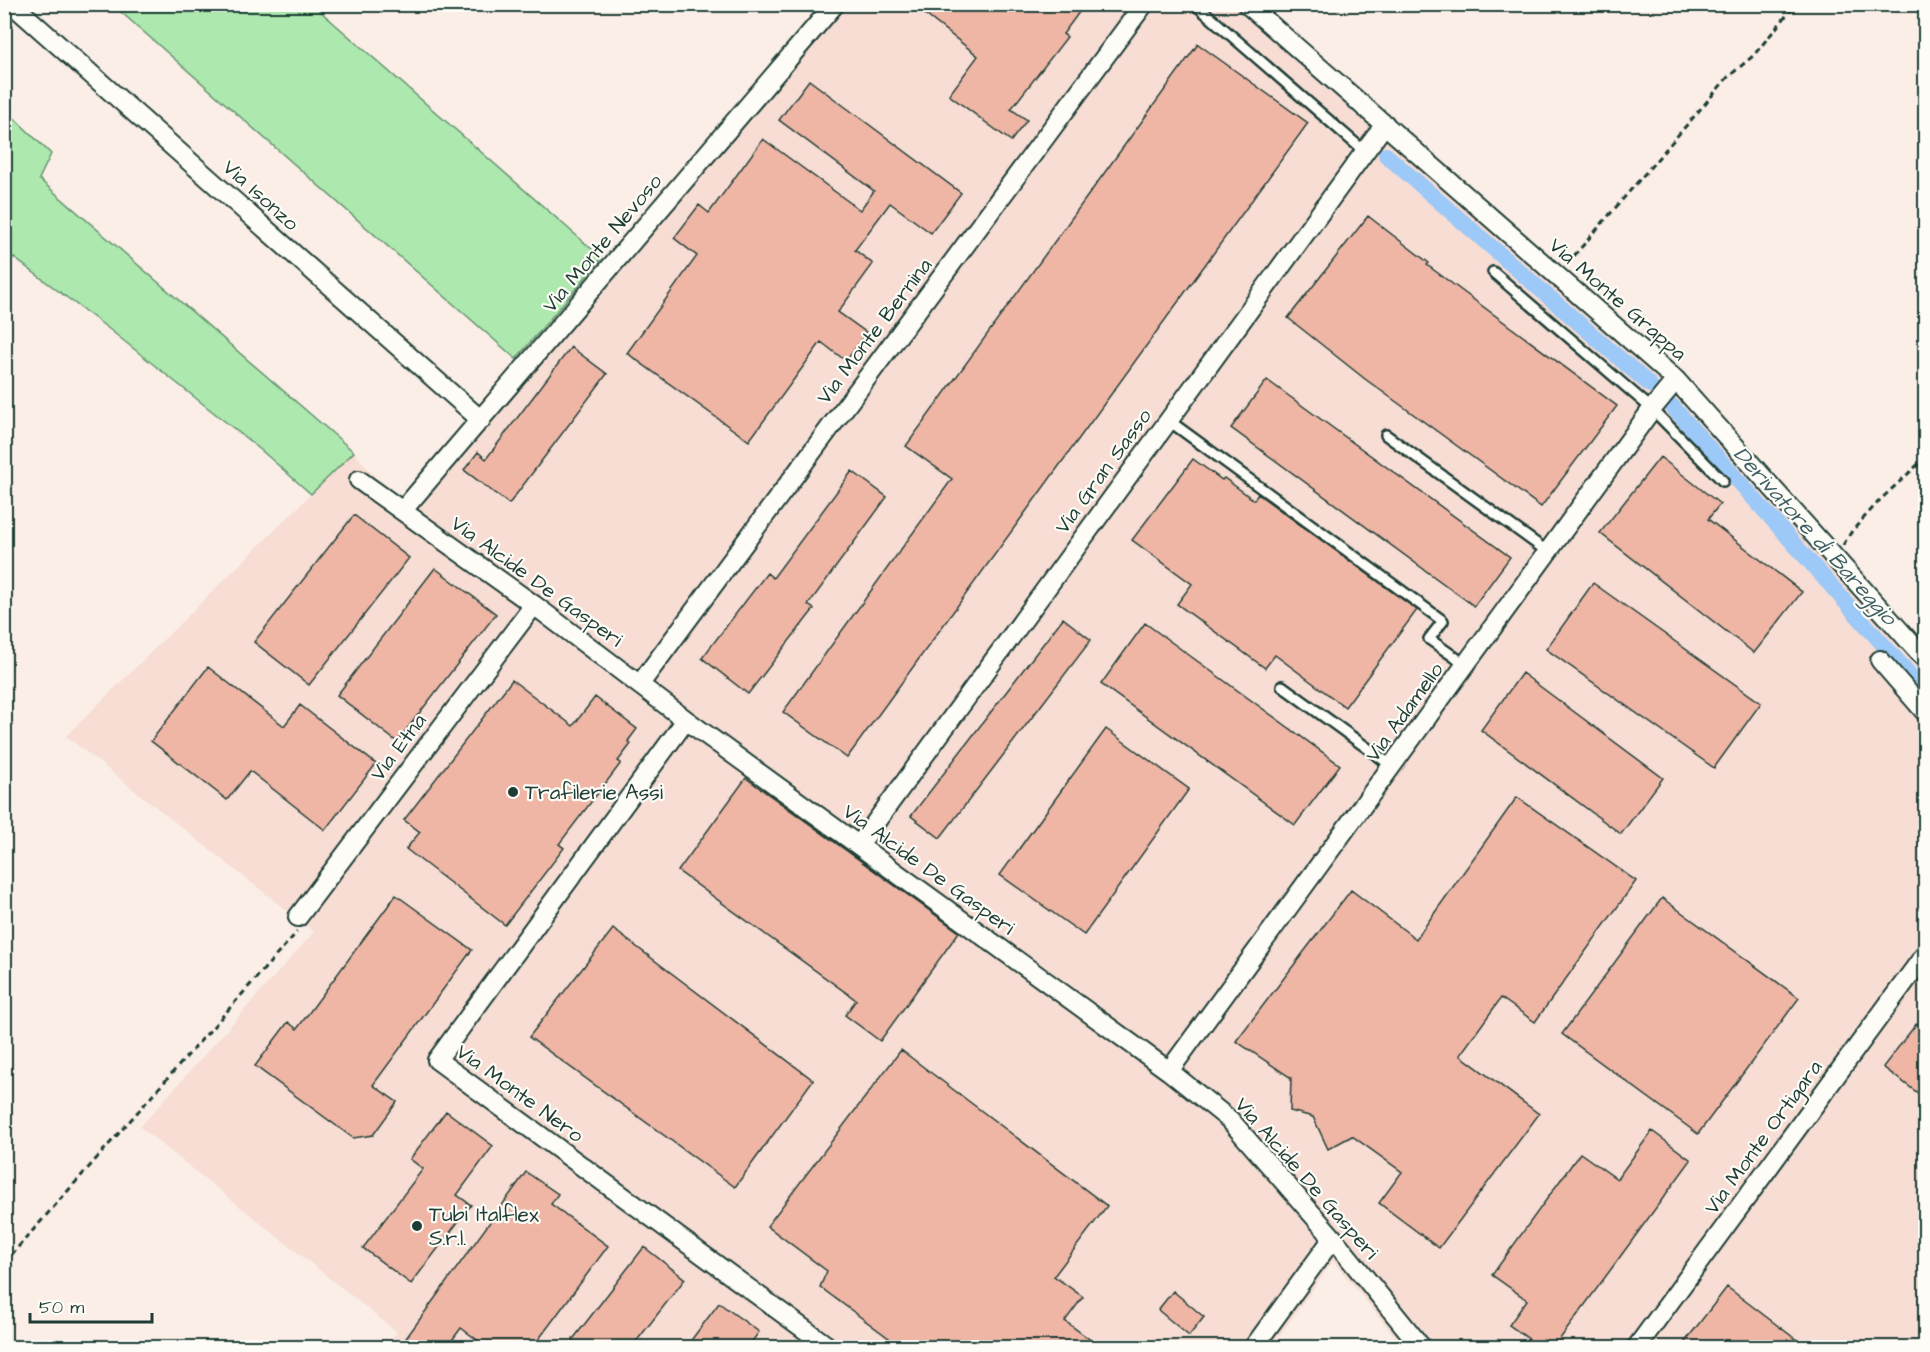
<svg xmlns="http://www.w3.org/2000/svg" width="1930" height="1352" font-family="'Architects Daughter',sans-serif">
	<rect width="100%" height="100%" fill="#faeee7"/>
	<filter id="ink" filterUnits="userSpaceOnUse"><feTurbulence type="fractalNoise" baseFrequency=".0167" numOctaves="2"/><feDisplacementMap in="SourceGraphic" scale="12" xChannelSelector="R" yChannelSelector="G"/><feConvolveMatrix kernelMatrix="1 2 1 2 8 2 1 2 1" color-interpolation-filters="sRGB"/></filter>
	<g filter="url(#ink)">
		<path fill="#f7ddd4" d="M835 5H1242L1688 400 1925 666V1347H1404L1333 1261 1271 1347H385L397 1332 140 1127 314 932 66 736 354 452 402 510Z"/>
		<path fill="#ade9ae" stroke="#669371" stroke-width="1.5" d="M113 5H313L602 258 516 359Z
			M4 108 51 154 39 179 354 452 311 494 262 451 109 329 5 251Z"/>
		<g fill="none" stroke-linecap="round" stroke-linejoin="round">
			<path stroke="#9cc9f7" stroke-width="16" d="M1386 155 1650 385
				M1672 406 1926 693"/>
		</g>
		<path fill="#efb6a6" stroke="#1f3d34" stroke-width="1.5" d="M912 4H1085L1063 34 1067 37 1011 109 1027 120 1011 141 949 95 978 56Z
			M1198 44 1308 123 847 758 783 712 952 479 906 446Z
			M809 80 961 193 931 233 890 203 855 250 873 264 838 312 867 333 846 361 821 342 749 441 627 353 697 256 674 238 699 205 709 213 763 139 860 210 874 191 779 120Z
			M1368 216 1429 263 1427 265 1617 406 1541 507 1365 379 1288 318Z
			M571 347 607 374 509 504 464 470 478 452 486 459Z
			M1267 380 1510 557 1474 606 1231 428Z
			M1660 457 1720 504 1708 519 1802 592 1754 653 1600 533Z
			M1193 459 1222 480 1224 478 1254 500 1258 494 1417 610 1345 707 1275 655 1265 668 1177 604 1192 584 1132 540Z
			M852 471 887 497 808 605 814 609 748 694 702 658 767 573 773 578Z
			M354 515 409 558 309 685 254 642Z
			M435 568 496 614 397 742 337 695Z
			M1593 583 1761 703 1714 768 1546 649Z
			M1063 618 1091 640 940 838 911 816Z
			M1145 623 1340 765 1295 825 1101 684Z
			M208 667 284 726 300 705 376 764 325 830 250 771 227 800 151 741Z
			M1522 673 1663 778 1621 834 1481 730Z
			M512 680 573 726 595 697 637 729 628 741 631 744 618 761 621 763 559 844 564 848 505 925 406 849 420 832 404 820Z
			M1106 729 1189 789 1084 935 1000 875Z
			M746 778 959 932 880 1041 845 1015 856 1000 678 871Z
			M1517 797 1636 881 1535 1022 1501 998 1460 1055 1539 1114 1439 1248 1379 1203 1402 1172 1352 1136 1328 1149 1313 1117 1290 1111 1291 1078 1236 1041 1351 890 1416 939Z
			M396 895 472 950 373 1085 397 1102 373 1135 353 1138 255 1066 288 1022 297 1029Z
			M1662 898 1799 998 1698 1134 1562 1034Z
			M613 929 813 1080 735 1187 529 1037Z
			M1917 1023 1926 1030V1099L1883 1067Z
			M901 1050 1107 1206 1054 1276 1083 1297 1065 1321 1100 1347H901L820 1287 827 1271 767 1226Z
			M446 1111 493 1146 457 1195 471 1205 411 1284 363 1248 423 1169 410 1159Z
			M1652 1131 1691 1160 1554 1347H1540L1509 1325 1527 1300 1492 1275 1580 1153 1617 1179Z
			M526 1172 558 1194 551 1204 608 1246 533 1347H487L461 1328 447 1347H413L404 1341Z
			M644 1247 685 1279 632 1347H567Z
			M1727 1287 1806 1347H1681Z
			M1173 1291 1204 1317 1189 1336 1158 1310Z
			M719 1303 759 1332 748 1347H686Z"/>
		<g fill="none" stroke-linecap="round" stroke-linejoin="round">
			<g stroke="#1f3d34" stroke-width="14">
				<path id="lane" d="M1195 4 1364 151
					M1493 272 1652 409 1723 481
					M1168 420 1443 621 1429 639 1466 665
					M1386 435 1548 552
					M1282 686 1392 766"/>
			</g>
			<g stroke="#1f3d34" stroke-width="22">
				<path id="street" d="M12 4 481 420
					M1247 4 1676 380 1926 660
					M359 480 534 605 686 720 1169 1071 1230 1120 1333 1238 1422 1348
					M403 510 835 4
					M1880 660 1926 713
					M640 684 1144 4
					M686 720 437 1060 830 1348
					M859 845 1385 124
					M298 917 534 605
					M1169 1071 1652 409 1676 380
					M1253 1348 1333 1238
					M1636 1348 1926 953"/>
			</g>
			<path stroke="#1f3d34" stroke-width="3" stroke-dasharray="6 4.5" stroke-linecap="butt" d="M1567 264 1728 77 1753 56 1796 4
				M1843 545 1852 531 1880 500 1926 457
				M4 1263 297 932"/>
			<use href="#lane" stroke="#fdfcf7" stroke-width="9"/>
			<use href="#street" stroke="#fdfcf7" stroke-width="18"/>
		</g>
	</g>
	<g fill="#1f3d34" stroke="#fdfcf7" stroke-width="2">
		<circle cx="513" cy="792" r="6"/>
		<circle cx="417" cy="1226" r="6"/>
	</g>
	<g text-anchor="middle" stroke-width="4.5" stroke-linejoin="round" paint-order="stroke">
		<g font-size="21" fill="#1f3d34" stroke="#fdfcf7">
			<text transform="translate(261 195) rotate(42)" y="7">Via Isonzo</text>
			<text transform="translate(602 243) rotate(-50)" y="7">Via Monte Nevoso</text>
			<text transform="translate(1618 299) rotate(41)" y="7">Via Monte Grappa</text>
			<text transform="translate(874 331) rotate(-53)" y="7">Via Monte Bernina</text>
			<text transform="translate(1103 471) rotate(-54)" y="7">Via Gran Sasso</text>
			<text transform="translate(537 581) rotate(36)" y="7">Via Alcide De Gasperi</text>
			<text transform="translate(1404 712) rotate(-54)" y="7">Via Adamello</text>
			<text transform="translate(398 747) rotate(-53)" y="7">Via Etna</text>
			<text transform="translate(929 869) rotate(36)" y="7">Via Alcide De Gasperi</text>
			<text transform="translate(520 1093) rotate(36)" y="7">Via Monte Nero</text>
			<text transform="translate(1763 1137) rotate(-54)" y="7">Via Monte Ortigara</text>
			<text transform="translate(1307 1178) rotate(49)" y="7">Via Alcide De Gasperi</text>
		</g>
		<g font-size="21" fill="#1f3d34" stroke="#fdfcf7" text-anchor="start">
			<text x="525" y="799">Trafilerie Assi</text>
			<text x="429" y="1221">Tubi Italflex<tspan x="429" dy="24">S.r.l.</tspan></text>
		</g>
		<g font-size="22" font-style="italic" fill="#3e6065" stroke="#fdfcf7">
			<text transform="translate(1816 535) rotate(48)" y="8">Derivatore di Bareggio</text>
		</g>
	</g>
	<rect width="1930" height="1352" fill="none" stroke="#fdfcf7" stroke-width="24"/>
	<rect x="12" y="12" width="1906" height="1328" fill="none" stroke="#1f3d34" stroke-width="2" filter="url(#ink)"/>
	<path d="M30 1313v9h122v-9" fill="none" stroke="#1f3d34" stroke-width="3"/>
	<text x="39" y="1313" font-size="18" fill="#1f3d34" stroke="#fdfcf7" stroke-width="4.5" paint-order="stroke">50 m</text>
</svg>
